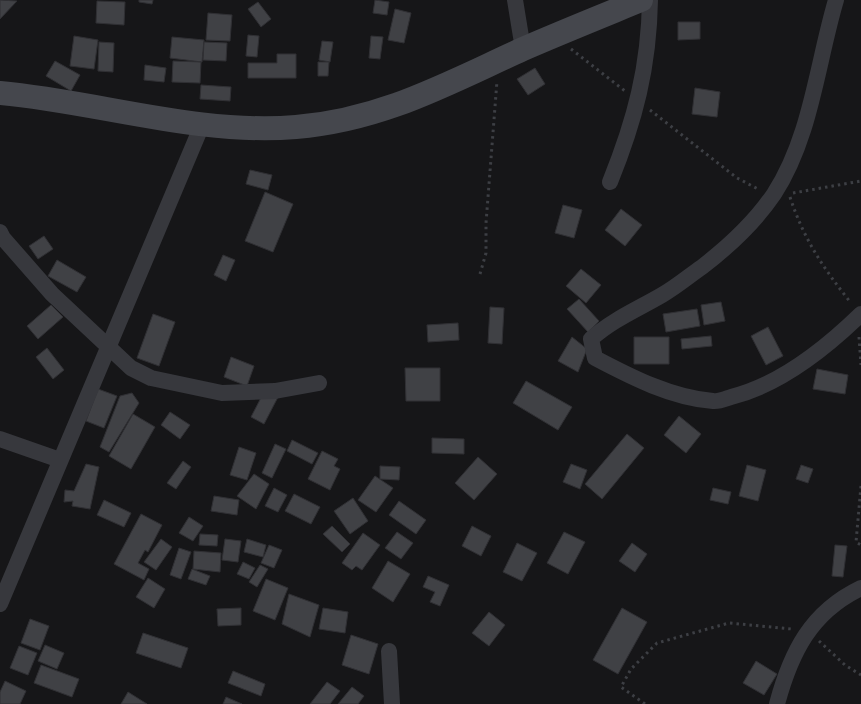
<svg xmlns="http://www.w3.org/2000/svg" width="861" height="704" font-family="'Archivo Narrow',sans-serif">
	<rect width="100%" height="100%" fill="#161618"/>
	<path fill="#404145" stroke="#303034" d="M0 0 17 1 0 19Z
		M139 0H153L152 4 139 2Z
		M375 0 389 2 387 15 373 13Z
		M97 1 125 2 124 25 96 23Z
		M258 2 271 19 261 27 248 9Z
		M395 9 411 13 404 43 388 40Z
		M208 13 232 15 230 41 206 40Z
		M678 22H700V39L678 40Z
		M248 35 259 36 257 57 246 56Z
		M74 36 98 40 94 69 70 66Z
		M371 36 383 37 380 59 369 58Z
		M172 37 204 40 202 62 170 58Z
		M322 41 333 42 330 62 319 60Z
		M99 42 114 43 113 72 98 71Z
		M204 42 227 43 226 61 203 60Z
		M277 54H296V78H248V63H277Z
		M55 61 80 75 71 91 46 76Z
		M173 61 201 62 200 83 172 82Z
		M318 62H329L328 76H318Z
		M145 65 166 68 164 82 144 80Z
		M535 68 545 84 528 95 517 79Z
		M201 85 231 87 230 101 200 99Z
		M695 88 720 92 717 117 692 114Z
		M250 170 272 175 268 190 246 184Z
		M265 192 293 204 273 252 245 241Z
		M563 205 582 210 574 238 555 233Z
		M621 209 642 225 625 246 605 230Z
		M44 236 53 249 38 259 29 246Z
		M223 255 235 260 226 281 214 275Z
		M57 260 86 277 77 292 48 276Z
		M581 269 601 285 586 303 566 286Z
		M579 299 599 321 588 332 567 309Z
		M721 302 725 321 704 325 701 305Z
		M51 305 63 317 38 339 27 326Z
		M490 307 504 308 502 344 488 343Z
		M697 309 700 326 666 332 663 314Z
		M153 314 175 322 159 366 137 358Z
		M458 323 459 340 428 342 427 325Z
		M768 327 783 356 766 365 751 336Z
		M711 336 712 346 682 349 681 339Z
		M572 337 587 349 578 372 558 361Z
		M634 337H669V364H634Z
		M47 348 64 370 53 379 36 357Z
		M231 357 254 366 247 386 224 377Z
		M405 368H440V401H406Z
		M817 369 848 375 845 394 813 389Z
		M526 381 572 407 558 430 513 403Z
		M98 389 117 396 104 428 86 421Z
		M265 390 278 397 264 424 251 417Z
		M132 393 139 403 109 452 100 447 120 396Z
		M170 412 190 425 180 439 161 425Z
		M133 414 155 427 131 469 109 456Z
		M679 416 701 434 686 453 664 435Z
		M627 434 644 448 602 499 585 484Z
		M432 438 464 439V454L432 453Z
		M292 440 318 453 312 464 287 451Z
		M275 444 286 449 272 478 262 473Z
		M239 447 256 453 247 480 230 475Z
		M322 451 338 459 334 466 340 469 330 490 308 479Z
		M478 457 497 474 474 500 455 483Z
		M183 461 191 467 176 489 167 483Z
		M86 464 99 467 90 509 72 506 73 501 64 502 65 490 74 491Z
		M571 464 587 470 580 489 563 482Z
		M747 465 766 470 758 501 739 496Z
		M801 465 813 469 808 483 796 479Z
		M380 466 400 467 399 480 380 479Z
		M254 474 269 484 256 509 237 496Z
		M375 476 393 488 376 512 358 500Z
		M274 488 287 495 278 512 265 506Z
		M713 488 731 492 728 504 710 500Z
		M294 494 320 507 311 524 285 511Z
		M214 496 239 500 237 515 211 511Z
		M353 498 368 521 350 534 334 511Z
		M104 500 131 513 124 527 97 515Z
		M399 501 426 520 416 534 389 515Z
		M141 514 162 525 148 552 145 550 138 563 149 569 144 580 114 564Z
		M189 517 203 526 193 541 179 533Z
		M332 526 350 544 342 552 323 534Z
		M472 526 491 536 481 556 462 546Z
		M397 532 413 543 401 559 385 548Z
		M564 532 585 542 568 574 547 563Z
		M363 533 380 545 362 570 356 566 352 570 342 563Z
		M200 534 218 535 217 546 199 545Z
		M161 539 172 547 156 570 144 562Z
		M225 539 241 541 238 562 222 560Z
		M247 539 266 545 263 557 244 552Z
		M517 543 537 553 522 581 503 572Z
		M632 543 647 554 635 572 619 561Z
		M269 545 282 550 274 568 261 563Z
		M835 545 847 546 843 577 832 576Z
		M179 548 191 552 181 579 170 575Z
		M194 551 221 553 220 572 193 569Z
		M388 561 410 574 393 602 372 588Z
		M243 562 255 568 249 579 237 574Z
		M260 565 268 569 257 587 249 582Z
		M192 569 210 576 206 585 188 579Z
		M428 576 449 585 440 606 430 602 435 592 423 587Z
		M148 578 165 589 154 608 136 597Z
		M266 579 288 588 275 620 253 611Z
		M289 594 319 605 310 637 282 624Z
		M241 608V625L218 626 217 609Z
		M323 608 348 612 345 633 319 629Z
		M622 608 647 622 618 674 593 660Z
		M489 612 505 625 489 646 472 633Z
		M30 619 49 626 40 650 21 643Z
		M143 633 188 648 181 668 136 653Z
		M351 635 378 644 369 674 342 665Z
		M45 645 64 653 57 669 38 661Z
		M19 646 37 653 28 675 10 668Z
		M756 661 777 674 764 695 743 683Z
		M41 665 79 679 72 697 34 683Z
		M233 671 265 684 261 696 228 683Z
		M5 681 26 691 20 704H0V692Z
		M327 682 340 691 330 704H310Z
		M352 687 364 696 358 704H338Z
		M128 692 147 704H121Z
		M226 697 242 704H223Z"/>
	<g fill="none" stroke-linecap="round" stroke-linejoin="round">
		<path stroke="#3d3f44" stroke-width="3" stroke-dasharray="2.5 4" stroke-linecap="butt" d="M571 49 625 91
			M650 110 737 178 760 190
			M793 193 861 181
			M790 197C804 240 824 269 851 303
			M480 274 486 253V223L497 81
			M859 337 861 365
			M861 486 856 542 861 545
			M819 641 845 665 861 675
			M645 704 621 687 631 669 657 643 729 623 792 629"/>
		<path stroke="#37383d" stroke-width="16" d="M515 0 523 49
			M836 0C817 64 811 137 774 194 755 222 728 247 702 267 689 276 676 287 662 295 638 309 612 320 591 339L595 358C631 377 672 398 713 401 718 402 725 399 731 397 780 385 825 349 861 314
			M610 182C635 120 649 67 650 0
			M0 232 3 238 52 294 131 368 151 378 222 393 275 391 319 383
			M0 439 60 460
			M0 604 202 125
			M389 651 392 704
			M777 704C791 652 811 612 861 588"/>
		<path stroke="#45474d" stroke-width="24" d="M0 93C99 102 196 135 296 127 382 120 446 84 523 49 562 32 602 16 641 0"/>
	</g>
</svg>
